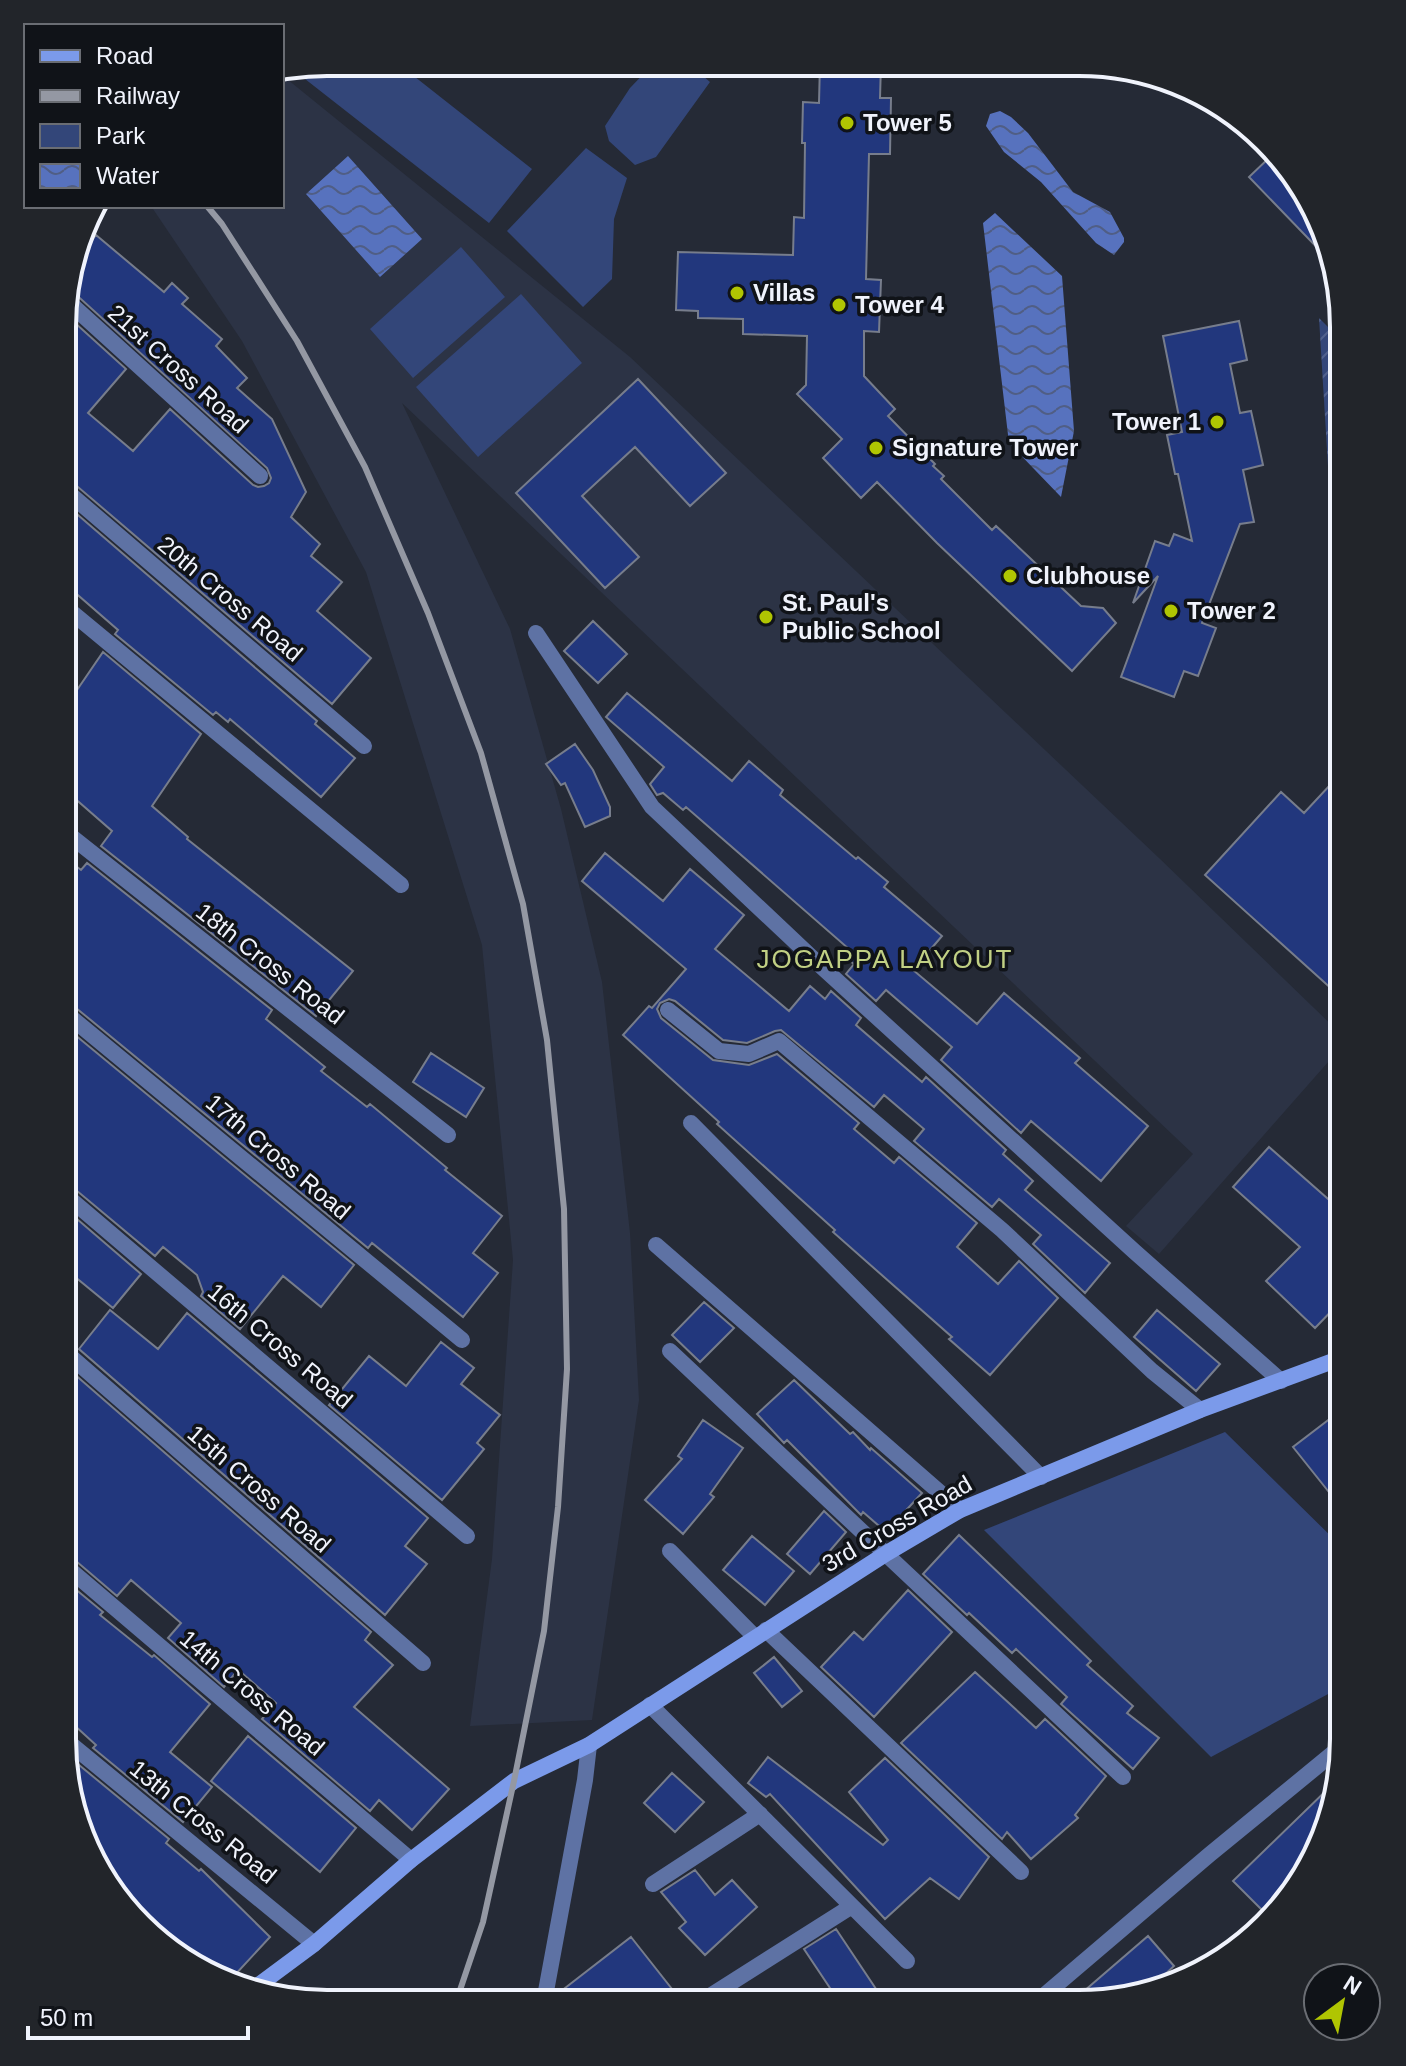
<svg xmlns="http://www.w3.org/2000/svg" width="1406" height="2066" font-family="Helvetica,sans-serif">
	<defs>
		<pattern id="garden-furrows" width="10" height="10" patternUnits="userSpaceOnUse" patternTransform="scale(2)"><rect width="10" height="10" fill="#334679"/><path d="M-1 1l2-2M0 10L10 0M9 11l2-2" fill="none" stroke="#51618d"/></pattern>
		<pattern id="water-waves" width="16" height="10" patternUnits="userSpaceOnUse" patternTransform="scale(2)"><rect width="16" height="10" fill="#5772be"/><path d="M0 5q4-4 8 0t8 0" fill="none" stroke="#505e85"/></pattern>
	</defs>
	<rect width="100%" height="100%" fill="#252a36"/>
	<path fill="#2c3345" d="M282 75 630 357 1159 858 1344 1037V1044L1159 1254 1126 1226 1193 1154 402 403 510 629 561 809 602 982 630 1233 639 1400 592 1720 470 1726 492 1559 513 1260 482 945 366 572 242 341 151 206H282Z"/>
	<path fill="#334679" d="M327 62H396L532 169 489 223 291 68Z
		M654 63H688L710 82 656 157 635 165 609 141 605 126 630 88Z
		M586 148 627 178 614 219 612 279 583 307 507 231Z
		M461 247 505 297 413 378 370 329Z
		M521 294 582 363 478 457 416 387Z
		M1225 1432 1343 1548V1686L1211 1757 984 1530Z"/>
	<path fill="url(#garden-furrows)" d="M1319 318 1344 343V520L1332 532Z"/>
	<path fill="url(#water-waves)" d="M1000 111 1011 117 1028 133 1073 192 1110 212 1124 238V242L1114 255 1096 243 1041 182 1004 152 986 126 990 114Z
		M348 156 422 239 380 277 306 194Z
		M995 213 1062 276 1074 431 1061 497 1009 443 983 223Z"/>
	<path fill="#22377d" stroke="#777d8c" stroke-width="2" d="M820 63 881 64 880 98H891L890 154H869L866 279 881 280 879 332 864 331V376L895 409 888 416 935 464 933 466 944 476 941 479 992 530 996 526 1081 606 1103 608 1116 623 1072 671 937 543 877 482 861 498 823 458 842 439 797 394 806 385 807 336 743 334V319L698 318V311L676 310 678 252 793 255 794 217 804 218 805 143H802L803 102 819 103Z
		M1271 156 1324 225 1331 262 1249 177Z
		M96 235 164 292 172 283 188 298 182 304 222 339 216 346 247 378 237 388 272 419 306 492 291 517 320 544 311 556 342 582 317 611 371 658 332 704 71 481 64 478V313L126 369 88 413 133 451 170 409 253 485 258 487 264 486 269 483 271 478 267 468 71 290 66 287 75 259Z
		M1239 321 1247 360 1230 364 1240 413 1251 411 1263 465 1243 470 1254 522 1240 524 1202 623 1216 628 1198 676 1184 671 1174 697 1121 677 1158 576 1133 603 1155 541 1169 546 1174 534 1192 541 1178 474H1175L1167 435 1182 432 1163 336Z
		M638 379 726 473 690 506 635 447 582 496 639 557 605 588 516 493Z
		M64 503 317 721 315 724 355 758 321 797 230 719 228 722 216 712 213 715 115 634 118 630 64 583Z
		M593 621 627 654 598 683 564 651Z
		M103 652 201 734 152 806 188 837 187 839 353 971 316 1016 101 846 112 831 64 789V709Z
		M627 693 732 781 749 761 783 790 780 795 856 859 858 857 888 882 884 887 942 936 913 970 977 1024 1004 993 1080 1058 1075 1063 1148 1126 1101 1181 1031 1121 1021 1133 941 1060 952 1047 886 990 876 1001 846 974 854 964 843 956 849 949 686 807 683 810 663 793 657 795 650 784 664 767 606 717Z
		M575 744 593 770 610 807V816L585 827 565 783 561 785 546 764Z
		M1344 770V1000L1205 875 1281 792 1304 813Z
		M605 853 663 901 690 869 744 915 715 949 789 1011 810 986 825 999 831 991 861 1018 856 1025 922 1082 926 1077 1006 1150 1003 1154 1033 1181 1025 1190 1110 1263 1085 1293 1033 1244 1041 1235 999 1199 992 1207 914 1141 924 1129 884 1095 874 1107 781 1030 775 1031 747 1043 723 1040 675 1001 669 999 660 1003 657 1009 661 1018 713 1060 749 1065 777 1054 859 1123 854 1129 894 1163 899 1157 977 1223 957 1247 998 1284 1019 1261 1058 1298 990 1375 949 1339 952 1337 833 1232 835 1230 717 1124 719 1122 623 1035 649 1006 652 1008 686 969 582 881Z
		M63 856 81 870 87 863 272 1010 266 1019 325 1067 321 1071 367 1107 370 1104 447 1168 445 1170 502 1216 473 1253 498 1273 463 1317 372 1243 368 1248 70 1003 63 1000Z
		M63 1025 354 1265 321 1307 283 1276 240 1329 201 1296 203 1292 197 1275 163 1247 155 1256 70 1185 63 1182Z
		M431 1053 484 1088 466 1117 413 1082Z
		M1269 1147 1344 1213V1298L1315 1328 1266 1281 1300 1247 1233 1187Z
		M63 1207 141 1274 113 1308 63 1267Z
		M704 1302 734 1328 700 1362 672 1335Z
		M110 1310 158 1349 187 1313 428 1518 405 1546 427 1564 385 1615 79 1349Z
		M1157 1310 1220 1364 1196 1391 1134 1337Z
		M441 1342 474 1368 461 1384 500 1415 477 1443 484 1449 442 1500 329 1405 369 1356 406 1386Z
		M65 1366 371 1632 365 1640 393 1665 354 1707 449 1789 412 1830 379 1800 370 1811 262 1719 276 1703 242 1673 241 1675 237 1671 224 1687 168 1638 181 1623 131 1580 117 1596 69 1555 62 1552 63 1369Z
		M794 1380 850 1434 853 1432 870 1450 871 1448 922 1493 886 1532 863 1512 861 1515 787 1440 784 1443 757 1414Z
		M1344 1408V1511L1293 1447Z
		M703 1420 743 1448 710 1494 714 1497 683 1534 645 1500 682 1459 678 1456Z
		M824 1511 846 1532 810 1574 787 1554Z
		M959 1535 1091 1661 1087 1665 1133 1706 1127 1713 1159 1738 1133 1769 1061 1704 1067 1697 1016 1649 1012 1653 969 1613 967 1615 923 1574Z
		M752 1536 794 1571 765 1605 723 1570Z
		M62 1578 103 1612 100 1615 152 1657 154 1655 210 1704 170 1752 212 1787 183 1822 93 1748 96 1745 62 1714Z
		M908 1590 952 1632 874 1717 821 1667 854 1632 863 1640Z
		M774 1657 802 1691 782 1707 754 1673Z
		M975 1672 1036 1728 1045 1719 1106 1776 1075 1815 1078 1818 1031 1859 1007 1832 1002 1839 901 1743Z
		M248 1736 356 1828 320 1872 211 1781Z
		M768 1757 883 1845 888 1840 849 1792 885 1758 989 1857 959 1899 930 1878 885 1919 770 1794 766 1797 748 1783Z
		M79 1765 169 1839 166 1843 199 1871 201 1869 270 1937 233 1977 168 1951 82 1841 69 1776Z
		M672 1773 704 1802 675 1832 644 1803Z
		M1335 1782 1299 1887 1271 1919 1233 1881Z
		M695 1870 715 1895 732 1880 757 1907 705 1955 679 1928 686 1922 661 1892Z
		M836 1929 876 1989 853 2003H840L804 1949Z
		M1148 1936 1174 1966 1161 1978 1168 1986 1080 2004H1069Z
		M631 1937 683 2003H555L556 1995Z"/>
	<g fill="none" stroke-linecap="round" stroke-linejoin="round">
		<path stroke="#5e72a4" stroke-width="16" d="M64 298 260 476
			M64 489 364 746
			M64 606 401 885
			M536 633 652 807 823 968 1135 1252 1281 1381
			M63 830 448 1135
			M668 1010 719 1051 749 1054 779 1041 1002 1230 1152 1371 1200 1410
			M63 1011 462 1340
			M691 1123 1041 1477
			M63 1193 467 1536
			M656 1245 960 1510
			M63 1350 423 1663
			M670 1351 1123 1777
			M670 1551 755 1637
			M766 1630 1021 1872
			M650 1705 907 1961
			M62 1737 314 1944
			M653 1884 760 1814
			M544 2002 585 1780 589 1745
			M699 2003 852 1906
			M1034 2004 1209 1855 1343 1745"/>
		<path stroke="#5e72a4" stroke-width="16" d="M62 1563 411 1860"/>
		<path stroke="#7b9aea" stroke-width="16" d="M256 1987 314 1944 411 1860 514 1781 589 1745 887 1553 960 1510 1200 1410 1344 1357"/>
		<path stroke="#9498a3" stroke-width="6" d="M207 206 222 224 297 341 365 467 428 613 481 753 523 904 547 1040 564 1209 567 1369 558 1507 544 1631 514 1781 483 1922 456 2002"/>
	</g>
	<g fill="#b0c502" stroke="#101318" stroke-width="3">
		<circle cx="847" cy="123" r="8"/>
		<circle cx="737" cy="293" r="8"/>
		<circle cx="839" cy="305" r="8"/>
		<circle cx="1217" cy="422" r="8"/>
		<circle cx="876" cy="448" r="8"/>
		<circle cx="1010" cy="576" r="8"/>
		<circle cx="1171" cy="611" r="8"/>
		<circle cx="766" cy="617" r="8"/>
	</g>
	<g text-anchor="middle" stroke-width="7" stroke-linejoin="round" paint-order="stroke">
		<g font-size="24" font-weight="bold" fill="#f0f3fc" stroke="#101318" text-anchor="start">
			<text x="863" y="131">Tower 5</text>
			<text x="753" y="301">Villas</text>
			<text x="855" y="313">Tower 4</text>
			<text x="1201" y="430" text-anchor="end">Tower 1</text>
			<text x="892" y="456">Signature Tower</text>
			<text x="1026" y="584">Clubhouse</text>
			<text x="782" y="611">St. Paul's<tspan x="782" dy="28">Public School</tspan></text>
			<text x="1187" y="619">Tower 2</text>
		</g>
		<g font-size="24" fill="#f0f3fc" stroke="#101318">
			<text transform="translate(178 369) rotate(42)" y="8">21st Cross Road</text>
			<text transform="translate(230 599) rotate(40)" y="8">20th Cross Road</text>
			<text transform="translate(270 964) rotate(38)" y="8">18th Cross Road</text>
			<text transform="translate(278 1157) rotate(40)" y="8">17th Cross Road</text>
			<text transform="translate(280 1346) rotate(40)" y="8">16th Cross Road</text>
			<text transform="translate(259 1489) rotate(41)" y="8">15th Cross Road</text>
			<text transform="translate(897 1524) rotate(-30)" y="8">3rd Cross Road</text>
			<text transform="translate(252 1693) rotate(40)" y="8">14th Cross Road</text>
			<text transform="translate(203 1822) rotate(39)" y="8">13th Cross Road</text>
		</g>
		<g font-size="26" letter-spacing="2" fill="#c1d084" stroke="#101318">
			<text x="885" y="968">JOGAPPA LAYOUT</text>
		</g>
	</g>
	<path d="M0 0H1406V2066H0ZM327 76H1079A251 251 0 0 1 1330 327V1739A251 251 0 0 1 1079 1990H327A251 251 0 0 1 76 1739V327A251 251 0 0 1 327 76Z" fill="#22252a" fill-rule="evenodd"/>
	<path fill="none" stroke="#f0f3fc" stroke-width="4" d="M327 76H1079A251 251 0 0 1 1330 327V1739A251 251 0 0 1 1079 1990H327A251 251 0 0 1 76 1739V327A251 251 0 0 1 327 76Z"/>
	<rect x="24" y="24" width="260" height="184" fill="#101318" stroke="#6a6d73" stroke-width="2"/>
	<rect x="40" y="50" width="40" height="12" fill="#7b9aea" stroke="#6a6d73" stroke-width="2"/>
	<text x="96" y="64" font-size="24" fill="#f0f3fc">Road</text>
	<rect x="40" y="90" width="40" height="12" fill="#9498a3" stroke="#6a6d73" stroke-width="2"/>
	<text x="96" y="104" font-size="24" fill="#f0f3fc">Railway</text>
	<rect x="40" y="124" width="40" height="24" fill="#334679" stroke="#6a6d73" stroke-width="2"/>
	<text x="96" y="144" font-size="24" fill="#f0f3fc">Park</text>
	<rect x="40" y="164" width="40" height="24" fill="url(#water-waves)" stroke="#6a6d73" stroke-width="2"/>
	<text x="96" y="184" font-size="24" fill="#f0f3fc">Water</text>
	<g transform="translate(1342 2002) rotate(32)"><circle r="38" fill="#101318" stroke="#6a6d73" stroke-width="2"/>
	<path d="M0-6L14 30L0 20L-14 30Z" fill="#b0c502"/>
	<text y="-12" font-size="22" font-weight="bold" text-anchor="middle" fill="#f0f3fc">N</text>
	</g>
	<path d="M28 2026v12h220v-12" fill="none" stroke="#f0f3fc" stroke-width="4"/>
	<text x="40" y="2026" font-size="24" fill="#f0f3fc" stroke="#101318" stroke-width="6" paint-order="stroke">50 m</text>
</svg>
